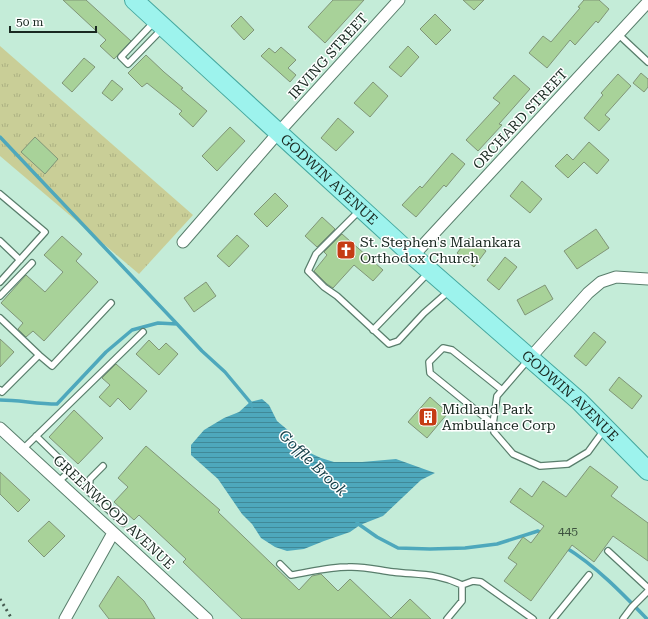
<svg xmlns="http://www.w3.org/2000/svg" width="648" height="619" font-family="'Roboto Serif',serif">
	<defs>
		<pattern id="grass-tufts" width="24" height="20" patternUnits="userSpaceOnUse"><rect width="24" height="20" fill="#c9ce97"/><path d="M3 7l-1-3M5 7V3M7 7l1-3M15 17l-1-3M17 17v-4M19 17l1-3" fill="none" stroke="#acb182"/></pattern>
		<pattern id="water-rules" width="6" height="5" patternUnits="userSpaceOnUse"><rect width="6" height="5" fill="#4ea8bc"/><path d="M0 2.5h6" fill="none" stroke="#408998"/></pattern>
	</defs>
	<rect width="100%" height="100%" fill="#c4ecd8"/>
	<path fill="url(#grass-tufts)" d="M0 46 193 215 139 274 0 156Z"/>
	<path fill="url(#water-rules)" d="M262 399 269 405 277 421 289 431 297 447 321 458 334 462H362L396 459 435 473 421 480 383 516 360 525 350 532 324 541 304 549 287 551 275 547 261 538 252 524 242 514 218 479 191 455V445L204 430 224 418 239 412 250 402Z"/>
	<g fill="none" stroke-linecap="round" stroke-linejoin="round">
		<path stroke="#4ea8bc" stroke-width="3.5" d="M0 137 177 324
			M0 400C19 400 37 404 57 404L106 352 132 330 158 323 177 324 202 351 225 372 250 402 252 406
			M357 523 377 537 398 548 430 549 465 548 497 544 538 531 543 534
			M565 547C596 566 622 593 647 619"/>
	</g>
	<path fill="#a8d299" stroke="#809578" d="M63 0H86L131 41 114 59 100 46 106 40Z
		M333 0H364L325 43 308 27Z
		M463 0H484L474 10Z
		M584 0H599L609 9 598 23 596 21 575 45 570 40 547 68 529 53 543 36 551 42 580 8 578 7Z
		M435 14 451 30 436 45 420 29Z
		M241 16 254 30 244 40 231 26Z
		M408 46 419 57 401 77 389 67Z
		M281 47 296 60 288 68 296 75 290 82 261 56 269 48 275 53Z
		M146 55 164 72 183 88 181 89 207 111 193 127 179 114 182 111 147 83 142 87 128 73Z
		M84 58 95 67 72 92 62 83Z
		M641 73 648 79V87L644 92 633 83Z
		M618 74 631 86 605 115 610 119 599 131 584 118 603 95 601 93Z
		M514 75 530 89 499 124 502 125 478 151 466 140 500 103 493 98Z
		M112 80 123 89 112 101 102 93Z
		M373 82 388 96 370 117 354 103Z
		M338 118 354 132 336 151 321 138Z
		M230 127 245 141 217 171 202 156Z
		M35 137 58 159 45 174 21 152Z
		M589 142 609 160 597 174 584 162 568 178 555 166 567 154 573 160Z
		M452 153 465 164 446 187 444 185 416 217 402 205 420 186 422 188Z
		M522 181 542 199 530 213 510 196Z
		M275 193 288 206 267 227 254 214Z
		M322 217 335 229 317 247 305 236Z
		M596 229 609 248 577 269 564 251Z
		M342 234 383 270 373 281 354 265 333 288 327 284 314 271 327 255 324 252Z
		M237 235 249 246 229 267 217 256Z
		M62 236 82 254 76 261 98 282 44 341 33 331 26 337 18 329 23 323 1 303 26 275 45 292 63 272 44 255Z
		M469 238 486 251 474 267 457 253Z
		M505 257 517 267 499 290 487 280Z
		M206 282 216 296 194 312 184 298Z
		M545 285 553 299 525 315 517 300Z
		M594 332 606 342 586 366 574 356Z
		M0 339 14 352 0 367Z
		M149 340 159 350 166 343 178 354 159 375 136 354Z
		M116 364 147 391 130 410 118 398 110 407 99 397 110 385 102 378Z
		M619 377 642 396 632 409 609 390Z
		M430 397 448 413 427 438 408 422Z
		M74 410 103 438 78 464 49 437Z
		M146 446 220 510 218 512 299 590 312 576 321 574 338 591 350 579 391 618 410 599 431 619H242L183 562 186 559 139 515 134 520 114 502 128 487 118 478Z
		M590 466 618 487 611 496 648 523V561L613 536 594 562 572 545 531 601 504 581 517 564 508 558 523 537 531 543 544 526 510 502 520 488 532 497 543 481 566 497Z
		M0 472 30 500 18 512 0 494Z
		M49 521 65 536 44 557 28 541Z
		M118 576 144 601 155 619H109L99 606Z"/>
	<g fill="none" stroke-linecap="round" stroke-linejoin="round">
		<g stroke="#597e6c" stroke-width="8">
			<path id="lane" d="M154 22 121 57 128 64 162 29
				M618 34 648 62
				M0 194 45 232 0 282
				M360 210 316 254 308 271 324 287 337 296 389 344 398 341 424 313 449 291
				M0 241 20 260
				M0 296 32 263
				M0 318 39 355
				M373 330 428 273
				M528 360 497 396 493 424 494 432 513 454 540 466 568 464 588 452 604 430
				M0 390 2 392 39 355 52 366 111 303
				M493 424 430 373 429 362 443 348 452 350 502 390
				M36 436 71 470 58 482
				M23 449 143 332
				M103 466 90 479 89 492 123 523
				M608 551 648 588
				M280 564 291 575C310 572 329 567 348 567 363 566 378 570 393 572 420 575 437 573 462 585V601L447 619
				M462 585 473 581 481 582 533 619
				M553 619 589 575
				M623 619 632 607 648 591"/>
		</g>
		<g stroke="#597e6c" stroke-width="13">
			<path id="street" d="M183 242 278 133 399 0
				M413 256 648 2
				M530 358 588 293 601 282 616 277 648 279
				M0 428 207 619
				M65 619 113 533"/>
		</g>
		<g stroke="#45a79e" stroke-width="20">
			<g id="primary">
				<path id="s1" d="M134 0 413 256 579 401 648 471"/>
			</g>
		</g>
		<use href="#lane" stroke="#fff" stroke-width="5.5"/>
		<use href="#street" stroke="#fff" stroke-width="11"/>
		<use href="#primary" stroke="#9df3ed" stroke-width="18"/>
		<path stroke="#455b50" stroke-width="3" stroke-dasharray="2 4" stroke-linecap="butt" d="M0 599 12 619"/>
	</g>
	<defs>
		<g id="church-square" transform="scale(1)"><rect x="-9" y="-9" width="18" height="18" rx="4" fill="#c53c14" stroke="#fff"/><path d="M-1.2-6h2.4v3.5h3.3v2.4h-3.3V6h-2.4V-.1h-3.3v-2.4h3.3Z" fill="#fff"/></g>
		<g id="building-square" transform="scale(1)"><rect x="-9" y="-9" width="18" height="18" rx="4" fill="#c53c14" stroke="#fff"/><path d="M-4-6H4V6H1V3H-1V6H-4ZM-2.5-4.3h1.7v1.8h-1.7ZM.8-4.3h1.7v1.8H.8ZM-2.5-1h1.7V.8h-1.7ZM.8-1h1.7V.8H.8Z" fill="#fff"/></g>
	</defs>
	<g fill-rule="evenodd">
		<use href="#church-square" x="346" y="250"/>
		<use href="#building-square" x="428" y="417"/>
	</g>
	<g text-anchor="middle" stroke-width="3" stroke-linejoin="round" paint-order="stroke">
		<g font-size="12" fill="#3d533f">
			<text x="568" y="535">445</text>
		</g>
		<g font-size="14" fill="#192921" stroke="#fff">
			<text transform="translate(328 56) rotate(-48)" y="5">IRVING STREET</text>
			<text transform="translate(520 119) rotate(-47)" y="5">ORCHARD STREET</text>
			<text dy="5" stroke="none"><textPath href="#s1" startOffset="265">GODWIN AVENUE</textPath></text>
			<text dy="5" stroke="none"><textPath href="#s1" startOffset="589">GODWIN AVENUE</textPath></text>
			<text transform="translate(114 512) rotate(43)" y="5">GREENWOOD AVENUE</text>
		</g>
		<g font-size="14" fill="#192921" stroke="#fff" text-anchor="start">
			<text x="360" y="247">St. Stephen's Malankara<tspan x="360" dy="16">Orthodox Church</tspan></text>
			<text x="442" y="414">Midland Park<tspan x="442" dy="16">Ambulance Corp</tspan></text>
		</g>
		<g font-size="15" font-style="italic" fill="#133d46" stroke="#fff">
			<text transform="translate(313 463) rotate(44)" y="5">Goffle Brook</text>
		</g>
	</g>
	<path d="M10 26v6h86v-6" fill="none" stroke="#192921" stroke-width="2"/>
	<text x="16" y="26" font-size="12" fill="#192921" stroke="#ffffff" stroke-width="3" paint-order="stroke">50 m</text>
</svg>
